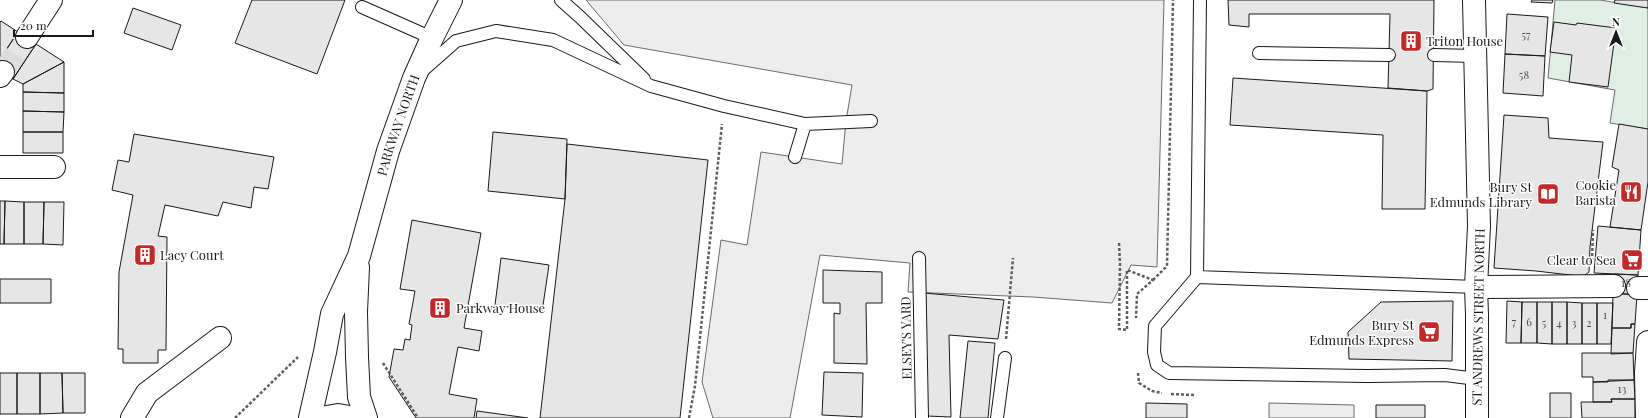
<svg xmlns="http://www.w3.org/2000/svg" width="1648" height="418" font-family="'Playfair Display',serif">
	<rect width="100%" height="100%" fill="#fff"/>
	<path fill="#e0efe3" stroke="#6a6a6a" d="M1555 0H1600L1648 8V129L1610 123 1615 90 1548 78Z"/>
	<path fill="#ededed" stroke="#6a6a6a" d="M586 0H1164L1157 267 1131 265 1112 303 1033 297 908 292 910 263 820 255 790 418H713L702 382 721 240 747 245 761 152 842 164 846 121 852 85 624 45Z
		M1269 403 1354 405V418H1269Z"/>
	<path fill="#e6e6e6" stroke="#1a1a1a" d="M252 0H345L317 74 235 43Z
		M1228 0H1434L1433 89 1427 91 1388 88 1390 14H1249V27L1229 25Z
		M1532 0H1553L1552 3 1531 2Z
		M1615 0H1648V8L1614 3Z
		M133 8 181 25 172 50 124 33Z
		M1507 14 1548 17 1545 56 1505 54Z
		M1 21 18 32 0 59V22Z
		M1554 22 1576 25 1577 23 1616 28 1608 87 1569 82 1572 55 1550 52Z
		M18 32 36 44 13 79 0 71V59Z
		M36 44 64 62 23 84 13 79Z
		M1505 54 1545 56 1543 96 1503 93Z
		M64 62V93L23 92V84Z
		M1233 78 1427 91 1425 209H1382L1383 135 1230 125Z
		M23 92 64 93V112L23 111Z
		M23 111 64 112 63 132H23Z
		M1504 115 1548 118 1549 138 1603 142 1590 247 1589 272 1585 275 1579 276 1536 271 1494 268Z
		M1619 124 1648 129V182L1641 230 1610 227 1619 170 1612 167Z
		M23 132H63V153H23Z
		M493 132 567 139 565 199 488 191Z
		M134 134 274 157 268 189 254 187 251 208 223 202 218 216 165 205 158 236 167 237 166 350H158V363H123V349H118L119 272 133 195 112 190 118 160 129 162Z
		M567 144 708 160 680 418H540L565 199Z
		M0 201H5L4 244H0Z
		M5 201 24 202V244H4Z
		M24 202H44L43 244H24Z
		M44 202H64L63 245 43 244Z
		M412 220 481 233 464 328 482 331 479 351 458 347 449 394 477 399 474 418H416L389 377 394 349 403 350 405 339 410 340 412 325 409 324 415 291 400 289Z
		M1598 226 1641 230 1638 275 1594 273Z
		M501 258 549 265 542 312 495 305Z
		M823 270 882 272V303H866L867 364 834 363V313L840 314V303H823Z
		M1614 274 1638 275 1637 295 1613 293Z
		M0 279H51V303H0Z
		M924 293 1004 300 998 339 949 335 951 417 927 416Z
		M1613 293 1637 295 1635 324H1631V328H1612Z
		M1453 301 1452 361 1349 359 1348 332 1381 302Z
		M1507 301 1522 302 1521 343H1506Z
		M1522 302H1537V343H1521Z
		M1537 302H1552V344L1537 343Z
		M1552 302H1567V344H1552Z
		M1567 302 1582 303V344H1567Z
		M1582 303H1597V344H1582Z
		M1597 303H1613L1611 344H1597Z
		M1631 324H1635L1633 353 1611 354 1612 328H1631Z
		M968 341 995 343 988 418H960Z
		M1582 353H1633L1634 380 1593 382V377H1582Z
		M824 372 863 373 862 417 822 415Z
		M0 373H17V414H0Z
		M17 373H40V414H17Z
		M40 373H62L63 413 40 414Z
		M62 373H85V413H63Z
		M1608 380H1634L1635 399H1611L1612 402H1593V382H1608Z
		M1550 393H1571V418H1550Z
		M1611 399H1635V418H1582L1581 402H1612Z
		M1146 403 1187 404V418H1146Z
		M1376 405H1425V418H1376Z
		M477 411 528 418H476Z"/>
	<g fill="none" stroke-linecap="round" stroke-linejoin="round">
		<path stroke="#ddd" stroke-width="22" stroke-dasharray="22 11" stroke-linecap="butt" d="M3 72 27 37"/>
		<g stroke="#1a1a1a" stroke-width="14">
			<path id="lane" d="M561 0 580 17 644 79
				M1200 0 1197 277 1155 326 1154 352 1157 365 1169 373 1367 376 1445 375 1477 379
				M362 7 432 38
				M1259 53 1389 55
				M1434 55 1475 56
				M422 71 456 41 496 31 553 40 651 86 724 106 805 124 871 121
				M795 157 805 124
				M919 258 922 418
				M1197 277 1476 287
				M997 418 1005 358"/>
		</g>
		<g stroke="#1a1a1a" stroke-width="24">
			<path id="street" d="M27 37 51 0
				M0 76 3 72
				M0 167H54
				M1476 287 1614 286
				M1638 288H1648
				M132 418 147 393 220 338
				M1647 418 1646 373 1648 342"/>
		</g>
		<g stroke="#1a1a1a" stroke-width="24">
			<path id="secondary" d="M1474 0 1479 226 1476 287 1477 315V418"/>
		</g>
		<g stroke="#1a1a1a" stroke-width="24">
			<g id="primary">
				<path d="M358 267 356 312 357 357 359 397 366 418"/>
				<path id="s1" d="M310 418 325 352 332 314 359 256 388 151 414 78 432 38 451 0"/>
				<path d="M321 418 338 415 355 418"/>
			</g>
		</g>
		<path stroke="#5f5f5f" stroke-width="2.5" stroke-dasharray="3 2" stroke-linecap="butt" d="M1119 243 1120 264 1119 329 1127 330V270L1153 280 1137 294 1136 318
			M1592 261 1593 230
			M1153 280 1167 266 1173 0
			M1006 339 1013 258
			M383 363 418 418
			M1138 373 1139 383 1152 391 1162 393
			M1171 394 1194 395
			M235 418 298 357
			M689 418 695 386 722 124"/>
		<use href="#lane" stroke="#fff" stroke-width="12"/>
		<use href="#street" stroke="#fff" stroke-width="22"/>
		<use href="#secondary" stroke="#fff" stroke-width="22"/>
		<use href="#primary" stroke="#fff" stroke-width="22"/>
	</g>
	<defs>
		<g id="building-square" transform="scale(1.15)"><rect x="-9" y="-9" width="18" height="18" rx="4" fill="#c62828" stroke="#fff"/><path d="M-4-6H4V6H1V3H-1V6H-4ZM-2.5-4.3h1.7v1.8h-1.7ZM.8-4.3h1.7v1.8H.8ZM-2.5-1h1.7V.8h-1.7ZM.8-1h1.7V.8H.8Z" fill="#fff"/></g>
		<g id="restaurant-square" transform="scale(1.15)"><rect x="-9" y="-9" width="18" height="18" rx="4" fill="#c62828" stroke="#fff"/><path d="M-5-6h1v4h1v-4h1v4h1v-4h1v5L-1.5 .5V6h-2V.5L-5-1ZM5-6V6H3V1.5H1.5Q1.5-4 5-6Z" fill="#fff"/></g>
		<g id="library-square" transform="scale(1.15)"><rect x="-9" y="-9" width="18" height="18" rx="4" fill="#c62828" stroke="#fff"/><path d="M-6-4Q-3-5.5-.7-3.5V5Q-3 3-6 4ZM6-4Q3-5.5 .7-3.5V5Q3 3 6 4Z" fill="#fff"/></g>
		<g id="supermarket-square" transform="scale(1.15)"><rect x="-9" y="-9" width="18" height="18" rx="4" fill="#c62828" stroke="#fff"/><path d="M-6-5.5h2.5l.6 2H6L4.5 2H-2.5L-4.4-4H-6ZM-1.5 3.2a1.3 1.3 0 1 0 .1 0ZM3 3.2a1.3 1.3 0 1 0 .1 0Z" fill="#fff"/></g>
	</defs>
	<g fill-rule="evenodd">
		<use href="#building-square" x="1411" y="41"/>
		<use href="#restaurant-square" x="1631" y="192"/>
		<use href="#library-square" x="1548" y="194"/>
		<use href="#building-square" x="145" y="255"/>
		<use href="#supermarket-square" x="1632" y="260"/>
		<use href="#building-square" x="440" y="308"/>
		<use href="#supermarket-square" x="1429" y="332"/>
	</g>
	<g text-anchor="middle" stroke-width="3" stroke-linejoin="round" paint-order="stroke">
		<g font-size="11" fill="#4d4d4d">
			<text x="1526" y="39">57</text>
			<text x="1524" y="79">58</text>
			<text x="1626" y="287">18</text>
			<text x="1605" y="319">1</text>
			<text x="1514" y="326">7</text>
			<text x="1529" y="326">6</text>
			<text x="1544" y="327">5</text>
			<text x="1559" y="327">4</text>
			<text x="1574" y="327">3</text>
			<text x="1589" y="327">2</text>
			<text x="1622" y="393">13</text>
		</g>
		<g font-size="13" fill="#1a1a1a" stroke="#fff" text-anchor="end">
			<text x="1426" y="46" text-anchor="start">Triton House</text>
			<text x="1616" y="190">Cookie<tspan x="1616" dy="15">Barista</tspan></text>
			<text x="1532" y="192">Bury St<tspan x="1532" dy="15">Edmunds Library</tspan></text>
			<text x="160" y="260" text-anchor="start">Lacy Court</text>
			<text x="1616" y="265">Clear to Sea</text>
			<text x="456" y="313" text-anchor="start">Parkway House</text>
			<text x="1414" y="330">Bury St<tspan x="1414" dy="15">Edmunds Express</tspan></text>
		</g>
		<g font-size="13" fill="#1a1a1a" stroke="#fff">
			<text dy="5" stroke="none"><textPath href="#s1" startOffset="307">PARKWAY NORTH</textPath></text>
			<text transform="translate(1478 317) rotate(-89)" y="5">ST ANDREWS STREET NORTH</text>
			<text transform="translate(906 338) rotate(-91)" y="5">ELSEY'S YARD</text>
		</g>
	</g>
	<g transform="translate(1616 32)" stroke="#ffffff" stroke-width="3" paint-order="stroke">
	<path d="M0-3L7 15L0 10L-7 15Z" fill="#1a1a1a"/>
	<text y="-6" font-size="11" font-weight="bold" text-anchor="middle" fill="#1a1a1a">N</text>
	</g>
	<path d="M14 30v6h79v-6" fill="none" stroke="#1a1a1a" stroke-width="2"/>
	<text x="20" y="30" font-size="12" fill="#1a1a1a" stroke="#ffffff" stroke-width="3" paint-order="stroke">20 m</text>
</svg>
